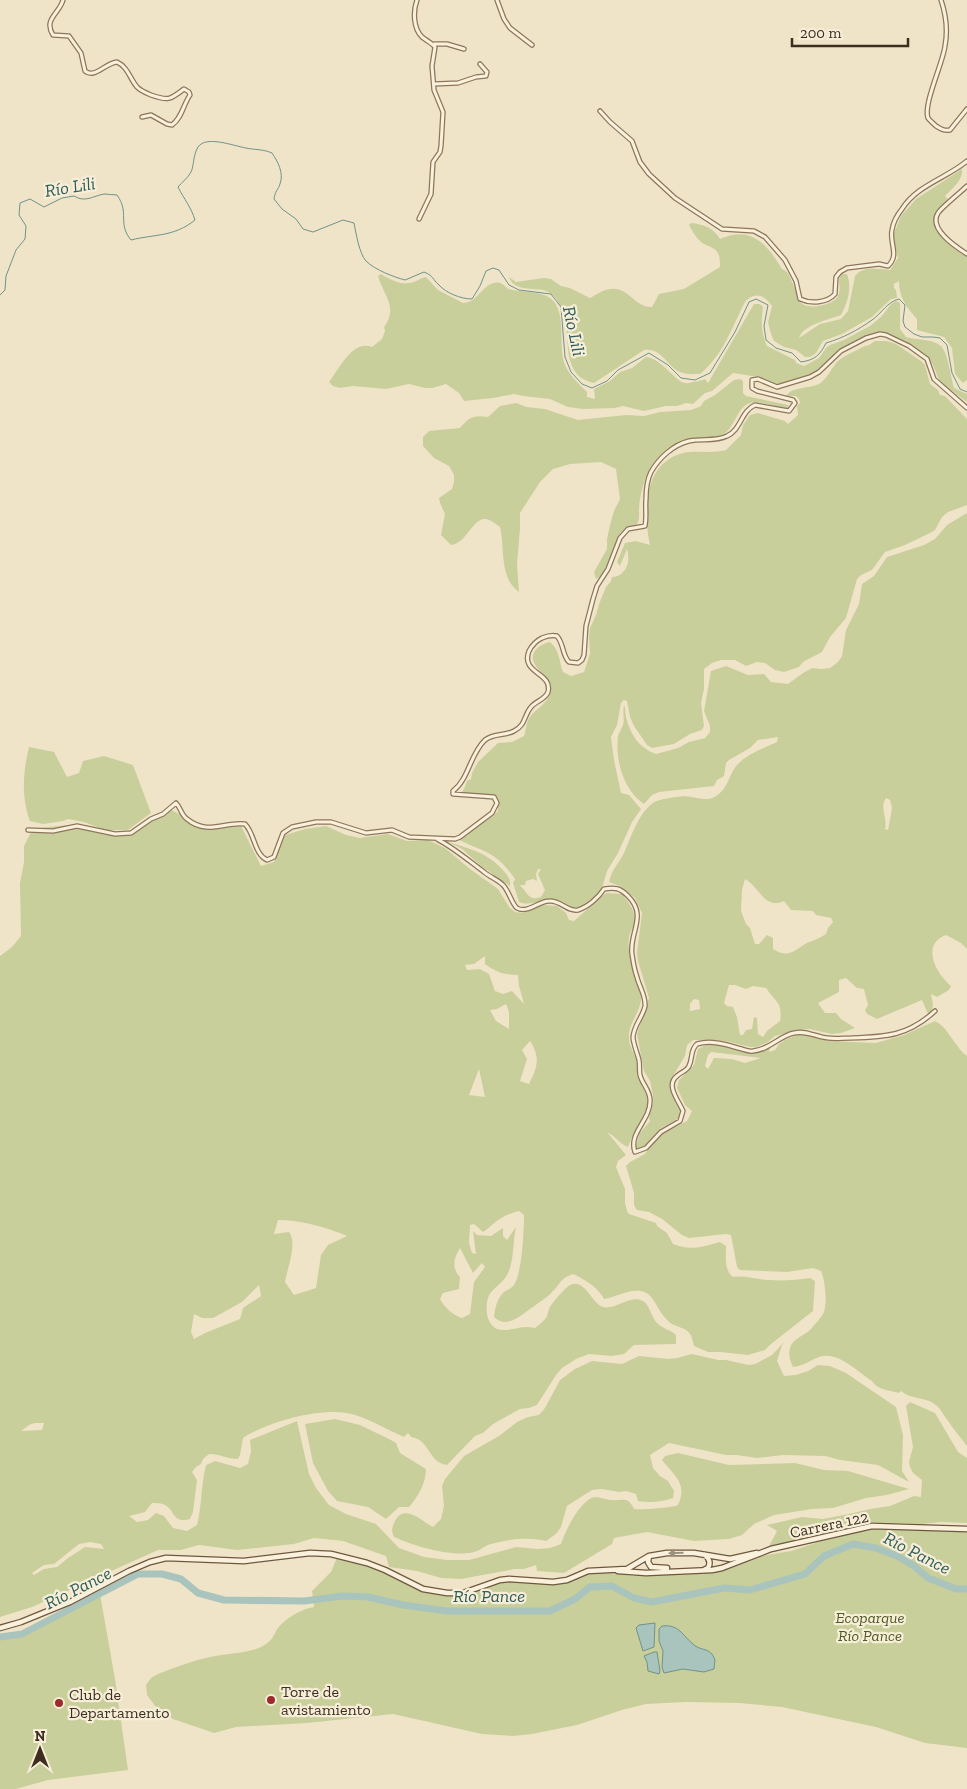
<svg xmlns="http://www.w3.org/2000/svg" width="967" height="1789" font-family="'Zilla Slab',serif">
	<rect width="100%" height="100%" fill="#f0e4c8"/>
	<path fill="#c9cf9b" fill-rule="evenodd" d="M962 169C964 179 952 189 945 196L950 202C946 205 940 208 937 212 925 229 955 250 967 257V380L963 383 955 374 952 348 944 337 917 330V319C906 307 899 297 899 281L894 284V288L896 290 897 298 891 299 872 317 842 334 823 341 816 353 810 357H805L796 350 784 347 774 341 771 334 768 322 772 306C765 295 754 291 745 302 731 329 724 354 700 374 694 374 687 375 680 372 667 366 661 347 644 350L594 383C557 375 574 332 561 308 558 301 554 294 546 291 534 287 514 292 509 277L516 282 544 278 551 279 561 286 570 288 590 298C596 295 604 289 611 289 629 287 635 308 652 307L659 294 684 289 720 267C720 251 718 250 704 244 698 241 692 231 689 225L691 223C703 224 714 228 720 239 751 225 767 244 782 269L787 272 790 277 801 303C803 304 805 306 808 306 817 308 838 303 839 293 841 285 837 281 841 274H847C852 288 848 302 841 315 828 320 804 324 799 338L820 324 841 319 848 311 855 276C864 265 878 269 890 270L898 258 893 236 901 216 916 199Z
		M381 274C389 279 400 285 409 283 415 283 420 278 426 277L438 290 463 303C465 303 468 302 471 301 481 296 492 271 508 289 520 292 536 291 547 296 569 307 557 346 565 365 569 375 580 385 587 392V397L595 399 594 389 610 381 620 372 632 368 646 357C663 359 675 382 685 383 688 384 691 382 693 382 698 381 700 381 705 379L708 383 754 304H760L763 307C761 322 761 333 767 346L795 360 796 363 804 366 819 358 826 348 830 345 844 340 870 326 882 316 891 304 896 301 900 303V329L906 337C916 340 933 339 941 346 948 353 951 378 954 388L967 394V402L940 382 933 365 925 354 912 346 892 336 878 335 853 343 835 353 826 365 812 375 781 384 774 385 758 377 733 373 712 391 705 393 693 404 686 403 677 406H666L644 411 623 406 615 408 583 409 568 407 550 399 523 396 514 394 493 398 464 401 459 393 446 384 432 388H425L409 384 386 389 353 386 340 388 333 386 329 382C339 369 353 339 372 347L382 339 385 331 384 327C399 307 383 295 378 276Z
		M875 341H887L896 344 921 361 925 365 930 384 938 390 940 395 945 396 967 419V505L948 512 942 517 935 530 930 533 905 545 885 552 872 570 861 575 857 579 846 618 830 637 822 652 803 662 799 667 784 672 775 670 765 663 757 662 746 666 735 660H721L712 663 704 669V689L701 703 704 726 702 730 690 734 674 744 652 748 647 745 634 726 630 717 627 701 624 700 621 703 617 725 611 737 614 760 621 793 629 795 641 809 632 822 618 853 607 871 602 888 603 889C596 897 585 909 573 908 565 907 559 900 550 900 540 901 529 906 519 902L513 883 515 879C496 852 487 853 459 840L460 837 467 836C474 824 489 822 498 811V798L490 796 477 798 460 795 464 789 467 781 471 779 472 773 478 762 498 743 512 742 524 736C526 730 526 722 530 717 537 707 549 704 550 690 551 677 539 673 534 663 529 652 540 644 550 642 560 650 559 662 563 672L571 676 584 672 590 654 589 637 590 628 596 615 599 604 606 587 611 581 612 577C626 576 631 562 627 549L620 566 617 562 625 543 636 541 650 545C643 513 643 463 683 453 697 450 712 454 726 450L741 435 743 425 750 415 758 413 785 421 788 424 798 415 797 406 800 403 799 399 796 396H786C793 386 809 389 819 384 827 379 831 369 837 362 844 355 856 351 865 346L869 345ZM538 869H541L538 874 545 890 541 897C529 901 528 894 520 885H525L526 881 533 879 537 881 536 874Z
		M740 379 743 381V393L746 396 788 405V408C777 408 760 400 750 403 737 407 735 427 724 434 718 438 708 437 701 438 679 440 660 451 649 471 643 482 640 496 639 508 639 515 640 520 636 526 616 529 618 539 612 555 609 563 604 570 600 577L596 579 594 572 607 549V539L610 525 614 511 620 499 616 469 601 462 570 464 553 469 540 482 520 513V529L517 564 519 592C499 578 505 548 500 527 496 524 491 520 486 519 473 517 467 543 451 545L441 535 445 514 440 503 439 498 452 489 454 482V475L449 466 434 458 423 446V437L429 431 460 428C469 417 474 415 488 417L500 406 516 403 527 407 545 409 578 420 626 415 644 416 660 412 691 410 701 406 704 401 715 395 734 380Z
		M967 513V949L961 943 946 935C921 944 935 973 951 986L949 990 937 997 931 994 933 1004 932 1012 928 1014 922 1000 877 1019 867 1014 865 1010 868 1005 864 989 857 988 846 978 839 980V992L818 1003 825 1013H836L841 1019 855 1028 841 1033 832 1034 809 1029 795 1031 775 1036 768 1042 757 1047H750L730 1042 717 1040H693L687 1045 685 1056 673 1076 671 1091 679 1101 682 1114 679 1118 661 1128 641 1149H635L640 1133 650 1121 649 1118 653 1102V1095L650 1081 644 1071 637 1034 649 998 638 961 637 953 642 913 635 898 620 886 609 882C611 871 618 864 623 855 631 838 637 815 653 803 658 799 677 797 683 796 694 796 706 803 716 796 728 789 729 774 737 765 747 754 764 748 777 742L778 737 758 740 750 748 729 760 726 763 724 776 717 780 714 786 659 792 652 795 644 804C623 790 615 759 618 736 619 732 622 729 623 725 625 719 622 712 624 705 626 709 625 713 626 717 630 734 639 748 656 754L678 748 689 742 705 738 710 732V726L704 711 711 671 726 666 748 675 764 674 771 682 788 684 803 673 812 668 821 669 830 668 838 662 842 656 846 630 859 604 862 584 874 576 887 557 924 545 935 539 947 525ZM886 798 890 800 892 808 888 830 885 829C888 818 879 808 886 798ZM745 879C760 887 764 910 784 901L791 910 813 911 816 915 831 918 833 922 828 928 826 934C820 938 814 940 807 943 794 950 789 959 773 949V938L767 935 759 944H755L750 928 746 924 741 911 742 890ZM729 985H735L746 989 753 986 766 988C775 1002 783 1002 780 1021L767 1031 763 1037 758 1034 757 1018 754 1017 752 1029 746 1030 743 1035H740L737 1017 733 1007 727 1006 724 1003ZM694 999 699 1000 700 1009 690 1011V1004Z
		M29 747 54 752 67 777 79 773 83 761 104 756 133 765 151 813 128 830H105L84 822 68 819 63 821 43 824 30 821C21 798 23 771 29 747Z
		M171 810 198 823 217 829 241 826 261 866 274 862 285 835 305 829 326 826 346 835 360 838 388 834 407 841 428 840 445 848 470 869 498 889 510 908 515 912 524 913 543 905 557 906 566 913 569 920 574 921 606 893 622 894C628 901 633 908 635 917 636 925 630 930 629 938 626 959 640 979 641 998 641 1012 628 1023 629 1038 629 1046 634 1052 636 1059 638 1065 636 1072 638 1078 642 1087 649 1092 648 1102 646 1116 633 1132 628 1147 620 1144 615 1136 607 1132L626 1155 618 1161 616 1167 625 1189V1203L627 1211 629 1214 656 1223 657 1226 667 1233 673 1244C692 1251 701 1247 720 1242L726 1246C726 1257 724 1270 733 1277 746 1275 757 1280 770 1280 783 1281 797 1280 810 1278L815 1281 813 1311 771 1344 765 1350 748 1355 720 1352H708L694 1346C693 1342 692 1337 690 1334 685 1326 674 1328 667 1320 661 1314 657 1305 652 1298 640 1282 618 1297 604 1299 599 1288 584 1279 573 1274 559 1279 561 1284 552 1292 547 1298 539 1302 533 1307 522 1314 507 1330 494 1317 495 1308 497 1298 504 1292 507 1290 512 1288 514 1285 522 1274 524 1229 524 1215L519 1211C510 1213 500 1218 493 1224 489 1227 487 1230 483 1232L474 1224 470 1225 469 1243 472 1253 476 1254 473 1231 477 1235 491 1236 503 1228V1236L507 1240 516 1227C513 1240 514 1255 510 1268 503 1291 484 1284 487 1314 488 1320 491 1326 497 1329 510 1333 520 1324 535 1328 538 1325 543 1322 546 1318 548 1315 548 1310 550 1307 552 1303 566 1287 570 1285 585 1278 591 1303 603 1307 616 1310 631 1294 643 1301 650 1305 651 1317 657 1323 663 1329 671 1330 676 1335V1344L634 1345 624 1354 612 1356 589 1354 576 1359 562 1368 556 1375 537 1405 529 1408 520 1409 493 1424 483 1433 475 1436 447 1465C427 1462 431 1440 411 1437L408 1433 404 1437C385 1429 367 1417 347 1413 317 1408 268 1422 243 1438L240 1455 238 1459C227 1459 220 1454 209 1454L203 1459 201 1464 196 1467 192 1472 197 1480 193 1512 190 1519C167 1525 179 1501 152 1503L145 1512 129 1516 137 1522 148 1520 156 1513 164 1516 173 1528 187 1531 197 1525C202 1505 201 1485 206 1465L215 1461 240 1468 248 1464 251 1451 250 1440 297 1421 309 1474 316 1488 329 1505 346 1514 376 1524 399 1548 424 1557 447 1560H469L516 1547 537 1549 550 1548 561 1544C565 1531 581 1499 595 1497 601 1497 606 1500 611 1500 623 1501 628 1496 634 1509 641 1510 671 1508 678 1505 688 1483 674 1476 662 1460L665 1456 678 1453 729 1465 795 1463 824 1470 848 1471 909 1489 887 1495 866 1498 833 1508 812 1509 774 1515 754 1524 742 1535 729 1539 694 1541 647 1532 614 1538 612 1544 564 1573 537 1571 536 1565 524 1569H515L461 1579 441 1578 417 1571 389 1567 386 1556 343 1541 314 1538 294 1544 237 1550 199 1545 181 1550H158L32 1607 0 1617V956L12 947 21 936 20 883 24 862V846L31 832 39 828 68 825 102 834 130 835 149 821ZM485 956V964C496 972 504 975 518 975L519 986 524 1004 512 991 503 994 495 991 489 974 480 969 467 970 465 965 474 964ZM506 1004 509 1012V1029L496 1021 490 1010 497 1009ZM530 1041C541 1058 537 1068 529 1084L520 1081 527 1059 522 1050ZM479 1069 485 1097 469 1095ZM278 1220C301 1220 326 1227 347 1236L328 1245 321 1255 316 1288 294 1295 285 1282C287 1269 298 1243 289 1232L274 1234ZM460 1248 473 1273 482 1263 485 1267 474 1282 470 1314 462 1318C453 1315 444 1307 440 1299L443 1293 459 1289 460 1277C451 1267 454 1258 460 1248ZM259 1285 261 1296 243 1308 240 1319 205 1333 194 1339 191 1332 194 1314 202 1318H213L242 1302ZM35 1423H44L42 1430 21 1431 29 1425ZM90 1542 101 1544 104 1549 85 1547 68 1558 57 1567 44 1569 34 1575 32 1573 44 1565 54 1564 79 1544Z
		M446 841C469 849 485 851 502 869 507 875 511 878 510 886L481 866 462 849Z
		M935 1021C949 1028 954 1046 967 1056V1446C961 1438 954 1430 948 1421 943 1415 941 1408 933 1403 923 1397 910 1399 901 1391L899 1393C889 1390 877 1390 872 1381 858 1372 837 1350 819 1357 809 1361 803 1366 793 1367 790 1360 788 1355 790 1348 793 1338 804 1336 811 1329 814 1325 820 1319 823 1314 828 1305 825 1280 821 1271L813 1268 787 1272 740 1270 737 1267 731 1235 726 1234 689 1238 682 1235 662 1219 649 1212 637 1210 634 1205V1193L626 1166 630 1162 645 1154 659 1136 687 1121 692 1111 685 1105 677 1088 679 1080 694 1065 698 1049C715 1037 738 1051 758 1051 762 1051 766 1049 770 1048L769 1052 775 1050 779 1044 785 1040 797 1035H809L826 1041 876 1043 904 1035ZM711 1052 761 1058 745 1063 732 1059 714 1058 708 1069 705 1066 708 1055Z
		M786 1340 782 1345 777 1361 784 1376 796 1375 808 1371 818 1365 830 1366 846 1373 896 1407 903 1435 902 1471 909 1482 878 1465 840 1460 825 1456 783 1455 757 1458 737 1455H726L669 1443 650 1455 653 1468 660 1476 668 1481 674 1491 673 1498C662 1502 649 1503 638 1501L636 1494 626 1491 619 1492 602 1489 592 1490 567 1506 561 1527 556 1534 546 1541C527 1537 509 1539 491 1544 486 1545 482 1549 477 1551 456 1559 414 1546 394 1537 391 1531 392 1527 395 1521 404 1503 422 1521 433 1527L441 1519 444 1506 442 1486 445 1479 464 1456 499 1436 517 1422 528 1417 539 1415 545 1408 560 1380 575 1369 592 1361 622 1364 639 1356 669 1359 677 1358 692 1354 718 1360H726L749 1365 755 1364 772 1355Z
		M910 1402 935 1413 958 1452 967 1458V1523L940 1522 923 1524 866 1522 841 1527 767 1550 777 1531 767 1525 802 1517 823 1519 849 1514 870 1509 890 1506 914 1496 921 1497 922 1480 913 1473 910 1467 909 1462 913 1447 906 1406Z
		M335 1419 360 1425 389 1439 396 1443 400 1453 426 1469C426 1483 418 1497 409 1507H399L386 1519 368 1507 337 1501 328 1491 313 1463 305 1424Z
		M872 1529 967 1532V1748L925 1743 876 1727 782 1707 739 1703 686 1702 646 1704 622 1710 577 1725 532 1734 513 1736 482 1734 393 1714 307 1723 236 1727 214 1733 173 1719 156 1707 147 1695 146 1685 151 1678 158 1674C175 1667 192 1661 210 1657 227 1653 248 1654 263 1646 274 1639 272 1637 278 1628 286 1618 301 1609 314 1607L312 1591 331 1572 338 1555 367 1563 423 1589 463 1593 500 1580 553 1582 596 1571 635 1576 712 1572 731 1567 754 1557 791 1551 843 1534Z
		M100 1594 115 1679 128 1770 48 1780 16 1789H0V1637L22 1634 47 1620Z"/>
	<path fill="#a9c4bc" stroke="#6f938a" d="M655 1623 654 1647 643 1651 636 1628 639 1625Z
		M662 1626C679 1624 682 1635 693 1644 701 1652 710 1646 715 1660L714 1669 704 1672 683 1669 664 1673 662 1667 663 1651 659 1641V1629Z
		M654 1652H657L660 1671 659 1674 648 1671 647 1662 644 1656Z"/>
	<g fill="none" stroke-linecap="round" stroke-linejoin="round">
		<path stroke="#6f938a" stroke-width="1" d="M0 295 5 290 6 276 16 250 25 239 26 226 19 215 20 203 30 199 44 207 62 198 74 196C85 203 93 196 104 194 108 194 113 195 117 195 130 213 117 223 131 240 155 234 174 237 195 220 191 207 184 199 178 187 182 182 188 178 191 172 194 166 193 155 198 147 206 135 234 146 246 148 255 150 263 149 272 153 278 162 284 173 280 184 278 190 275 191 274 199L282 209 296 219 303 229 313 232 343 220 354 223C356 233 359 253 366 261 375 270 394 277 405 280L424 272C434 276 432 279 439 285 446 293 461 299 472 299L480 286 486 271 493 268 499 270 509 285 519 290 551 294 561 307 565 357 571 372 582 384 592 388 607 381 618 370 649 353 668 365 681 378 695 380 710 373 735 332 749 302 756 299 768 305 764 326 766 340 776 348 792 353 801 362C815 360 820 355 826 343 843 338 858 330 872 320 882 313 887 302 899 299L905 305 903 321 905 327 914 334 922 337H933L940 338 947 345 952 373 960 389 967 392"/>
		<path stroke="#a9c4bc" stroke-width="7" d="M0 1637 22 1634 138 1574H162L181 1579 198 1593 224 1600 304 1601 343 1596 368 1597 403 1605 447 1611H550L575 1599 590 1587 612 1586 634 1598 652 1602 724 1588 750 1590 805 1574 824 1556 853 1544 876 1548 899 1557 914 1566 928 1578 956 1589H967"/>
		<g stroke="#8d765c" stroke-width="5.5">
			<path id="street" d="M63 0C60 13 43 19 53 35L69 36 81 53 85 71C95 79 105 63 117 62 128 67 130 79 137 87 141 91 146 93 151 95 168 101 170 100 184 89L189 92 190 95C183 105 182 118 172 125L167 124 151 115 142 117
				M417 0C413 11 413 28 422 37 427 41 432 43 435 47L432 66 434 90 443 112 441 146 440 152 433 162 431 194 419 219
				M497 0 504 19 510 28 532 45
				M941 0C946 15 948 30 945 46 943 63 923 104 928 118 930 121 933 123 936 126 941 129 944 131 950 130L967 109
				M434 44H447L464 49
				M434 84 458 83 476 77 486 76 487 72 480 64
				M600 111 610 122 632 141 640 162 649 174 675 198 722 229 754 231 765 237 785 260 796 281 800 299C811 304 827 303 835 294L836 277 840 272 847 268 879 264 888 266C900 255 889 243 892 230 893 223 898 214 902 209 917 185 947 178 967 161
				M967 186C961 192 942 207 938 213 928 229 956 247 967 254
				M28 830 53 831 77 826 115 834 131 833 151 819 163 814 176 803C181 808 181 815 187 819 208 836 225 821 245 824 255 834 254 854 267 860L274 857 283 833 292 827 316 822H331L366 833 392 830 409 837 455 839 460 837 492 813 497 803 494 797 453 794V791C469 779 470 754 485 740 494 733 505 736 514 731 526 725 524 715 531 707 536 701 546 699 548 692 553 672 520 674 529 651 532 645 536 641 542 638 547 636 552 635 557 636 564 644 562 655 569 662L578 663 582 660 584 655 586 626 593 599 597 586 608 569 620 538 628 529 645 526C647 517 645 508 646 499 646 491 647 480 651 472 659 458 673 445 689 441 702 438 715 442 727 436 741 430 741 411 755 405L789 411 795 403 793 400 757 391 752 388V380L758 379 777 387 810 377 819 372 841 351 866 338 880 334 886 335 909 346 927 359 934 379 967 408
				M437 839C454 848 468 860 484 872 490 877 498 880 503 885 509 891 512 904 517 908 527 914 539 901 549 901 561 900 567 912 578 910 588 907 599 897 604 889 615 887 620 888 628 896 648 916 629 932 632 954 633 961 634 969 637 977 639 986 646 996 645 1006 643 1017 633 1026 633 1038 634 1046 637 1052 639 1060 640 1065 639 1070 640 1075 642 1084 650 1090 650 1100 651 1120 628 1133 635 1152L646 1148 661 1132 680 1121 683 1111C679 1101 665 1085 677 1076 681 1072 687 1071 689 1066 693 1058 690 1050 697 1044 710 1040 725 1044 738 1048 743 1049 748 1052 753 1051 769 1050 779 1036 794 1033 807 1030 816 1037 828 1038 835 1039 843 1038 851 1038 886 1037 908 1036 935 1011"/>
		</g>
		<g stroke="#6f573f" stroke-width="7">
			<path id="secondary" d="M649 1556 648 1562 651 1567 667 1568
				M704 1570 708 1568C711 1563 709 1558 705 1555
				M618 1571 646 1573 712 1570 722 1568 771 1549 872 1526 967 1529
				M0 1628 21 1622 70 1602 129 1571 150 1562 166 1558 244 1561 310 1553 331 1554 367 1563 385 1570 423 1589 447 1593H463L500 1580 509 1579 553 1582 567 1580 588 1571 627 1569 649 1556 667 1553H694L730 1559 757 1553"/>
		</g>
		<use href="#street" stroke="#faf1dc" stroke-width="3"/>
		<use href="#secondary" stroke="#faf1dc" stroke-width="4.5"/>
	</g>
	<defs><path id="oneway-solid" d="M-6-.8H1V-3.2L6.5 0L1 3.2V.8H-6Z" transform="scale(1.25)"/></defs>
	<use fill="#9c907e" href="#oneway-solid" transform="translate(676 1553) rotate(178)"/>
	<g fill="#9e2a2b" stroke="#f7eed8" stroke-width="2">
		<circle cx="271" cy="1700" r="5"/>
		<circle cx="59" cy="1703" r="5"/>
	</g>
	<g text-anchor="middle" stroke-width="4.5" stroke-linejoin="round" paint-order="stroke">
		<g font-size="16" fill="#3d2e20" stroke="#f7eed8">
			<text transform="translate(829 1524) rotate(-12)" y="6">Carrera 122</text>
		</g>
		<g font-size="16" font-style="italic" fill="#4d5a26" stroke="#f7eed8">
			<text x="870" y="1623">Ecoparque<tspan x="870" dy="18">Río Pance</tspan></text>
		</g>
		<g font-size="16" fill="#3d2e20" stroke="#f7eed8" text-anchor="start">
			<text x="281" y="1697">Torre de<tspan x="281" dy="18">avistamiento</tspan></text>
			<text x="69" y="1700">Club de<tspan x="69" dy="18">Departamento</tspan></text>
		</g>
		<g font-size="18" font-style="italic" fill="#2f5d5a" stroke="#f7eed8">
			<text transform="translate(70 187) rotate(-9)" y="6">Río Lili</text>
			<text transform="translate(574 331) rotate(78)" y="6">Río Lili</text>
			<text transform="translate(917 1553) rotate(27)" y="6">Río Pance</text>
			<text transform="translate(78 1588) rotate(-27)" y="6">Río Pance</text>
			<text x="489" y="1602">Río Pance</text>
		</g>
	</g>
	<g transform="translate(40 1749)" stroke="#f7eed8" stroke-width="4" paint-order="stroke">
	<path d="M0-4L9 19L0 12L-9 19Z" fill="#3d2e20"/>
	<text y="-8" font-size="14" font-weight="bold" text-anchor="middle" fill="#3d2e20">N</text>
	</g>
	<path d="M792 38v8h116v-8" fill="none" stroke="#3d2e20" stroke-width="2.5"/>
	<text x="800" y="38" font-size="15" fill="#3d2e20" stroke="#f7eed8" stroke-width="4" paint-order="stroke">200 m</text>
</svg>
